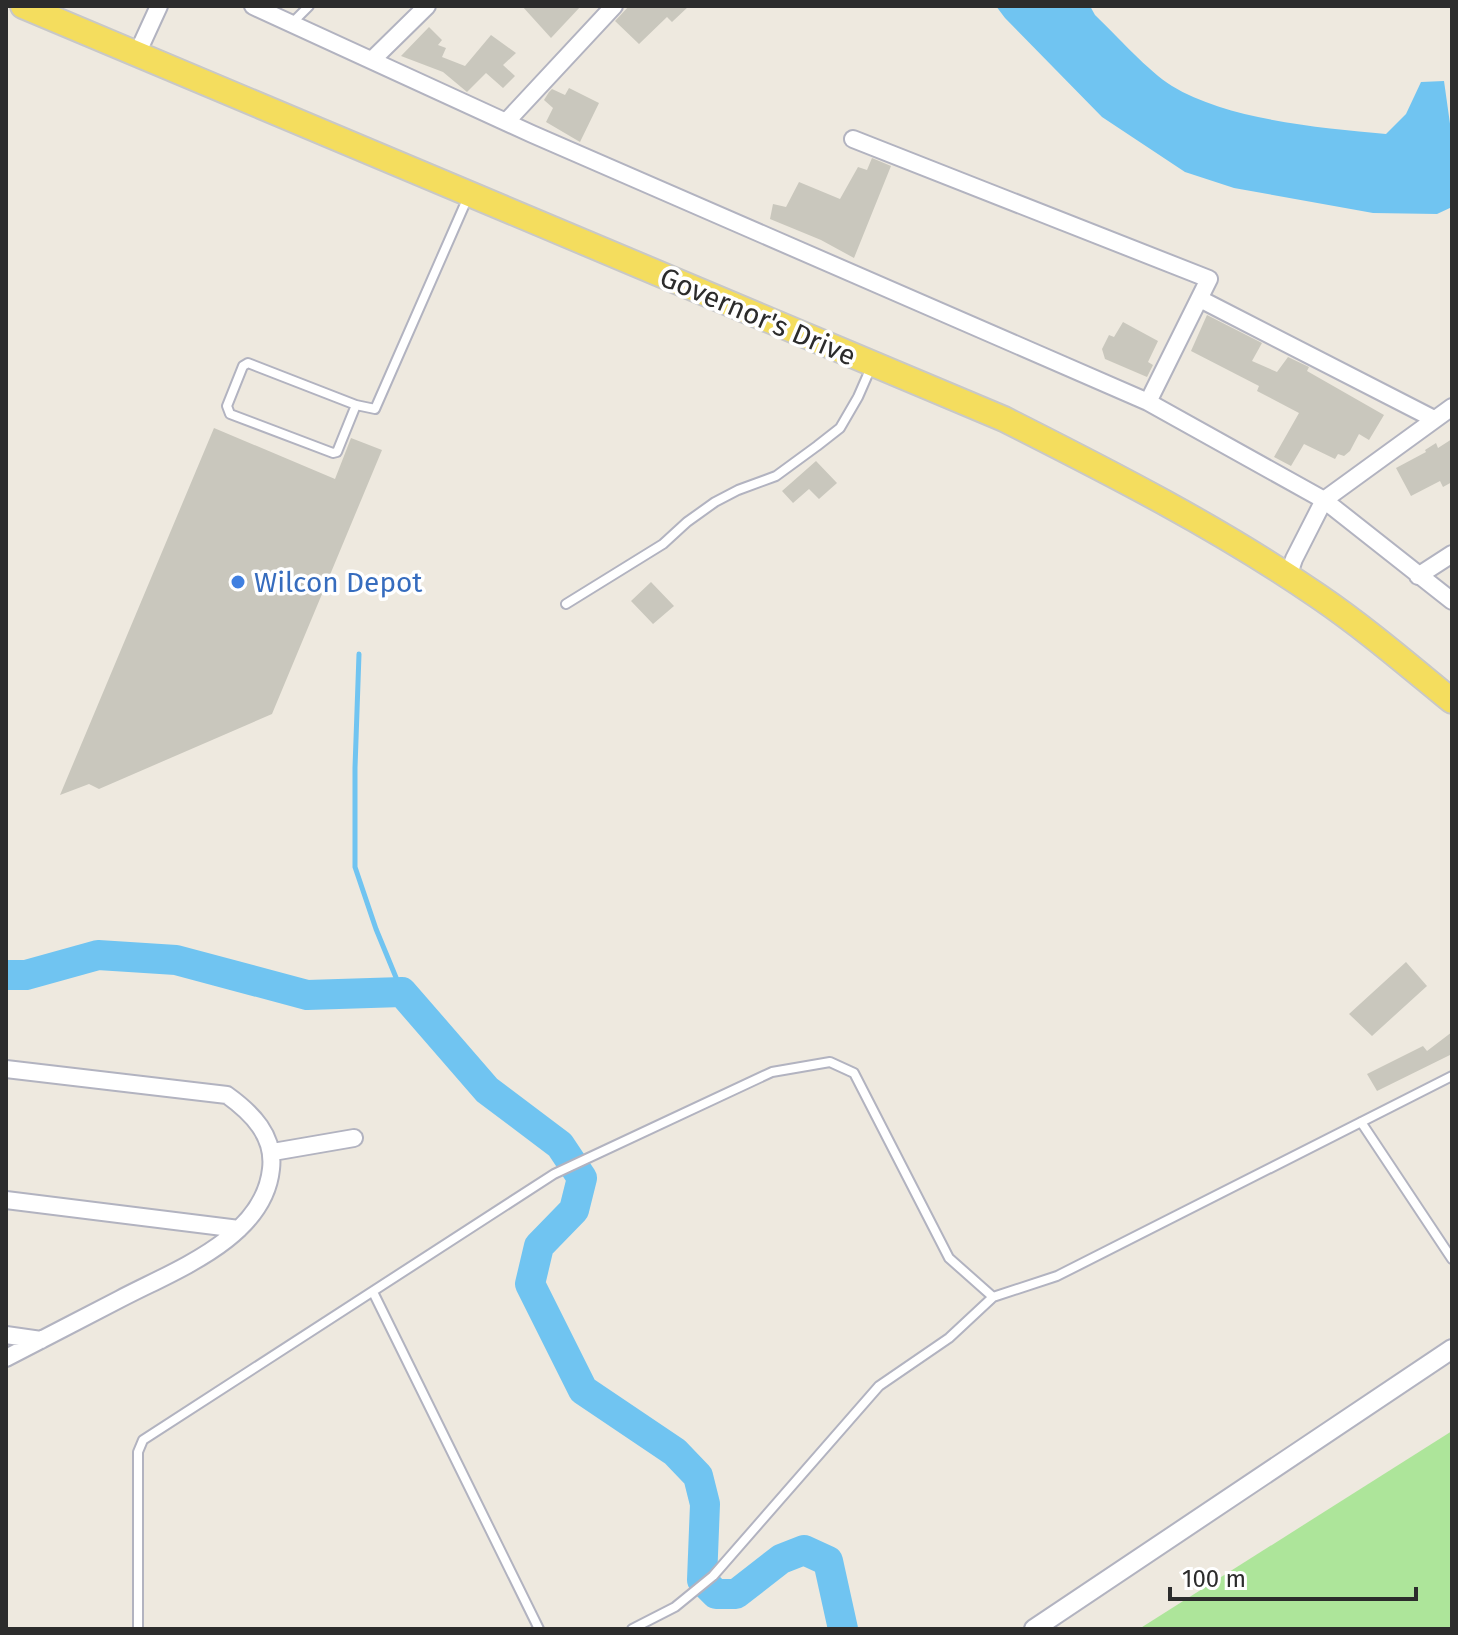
<svg xmlns="http://www.w3.org/2000/svg" width="1458" height="1635" font-family="'Fira Sans',sans-serif">
	<rect width="100%" height="100%" fill="#eee9df"/>
	<path fill="#ade59a" d="M1452 1431V1629H1139Z"/>
	<path fill="#70c4f1" d="M996 6H1090L1095 15C1116 35 1149 72 1172 86 1228 120 1321 128 1386 134L1406 114 1421 82 1444 81 1452 138V207L1437 214 1373 213 1234 188 1185 172 1102 117 1005 18Z"/>
	<g fill="none" stroke-linecap="round" stroke-linejoin="round">
		<path stroke="#70c4f1" stroke-width="5" d="M359 654 355 768V867L376 929 402 992"/>
		<path stroke="#70c4f1" stroke-width="30" d="M6 975H26L98 955 176 960 307 995 402 992 487 1090 560 1145 582 1178 574 1210 539 1246 530 1284 583 1390 675 1452 698 1476 705 1504 702 1580 716 1594H736L781 1559 804 1550 828 1561 843 1629"/>
	</g>
	<path fill="#c9c7bd" d="M522 6H581L551 38Z
		M629 6H689L672 22 667 17 639 44 615 21Z
		M429 27 442 40 438 45 446 48 442 57 465 66 491 35 516 53 503 65 515 76 503 88 486 73 467 92 443 72 401 56Z
		M569 88 599 103 580 142 546 122 553 108 544 100 549 92 552 89 565 95Z
		M872 158 891 166 854 258 821 240 770 219 773 204 786 207 799 182 840 199 858 167 867 170Z
		M1207 315 1262 343 1252 361 1277 372 1288 357 1309 367 1307 371 1384 415 1369 440 1359 434 1350 451 1344 456 1338 454 1335 459 1304 444 1291 466 1274 457 1299 413 1257 391 1259 386 1191 351Z
		M1123 322 1158 341 1148 362 1153 365 1147 377 1105 359 1102 349 1109 335 1114 337Z
		M214 428 335 479 351 438 382 450 272 714 99 789 89 784 60 795Z
		M1452 439V482L1443 487 1440 481 1411 496 1396 468 1426 452 1425 450 1436 443 1438 448Z
		M816 461 837 483 819 499 809 489 793 503 782 491Z
		M651 582 674 606 653 624 631 601Z
		M1406 962 1427 986 1372 1036 1349 1014Z
		M1452 1032V1054L1377 1091 1367 1074 1423 1046 1427 1051Z"/>
	<g fill="none" stroke-linecap="round" stroke-linejoin="round">
		<g stroke="#b2b3c0" stroke-width="12">
			<path id="service" d="M292 23 309 6
				M356 405 337 452 333 453 230 414 227 406 243 366 248 363 356 405 375 409 468 197
				M566 604 663 544 687 522 715 502 738 490 776 476 817 446 840 428 858 397 872 365
				M1361 1122 1452 1259
				M373 1292 539 1629
				M138 1629V1452L143 1440 554 1174 772 1072 830 1062 854 1073 949 1258 993 1297
				M632 1629 675 1607 713 1576 879 1386 949 1338 993 1297 1057 1276 1452 1076"/>
		</g>
		<g stroke="#b2b3c0" stroke-width="20">
			<path id="minor" d="M253 6 532 134 1148 402 1324 500 1294 559 1288 577
				M137 54 159 6
				M373 59 427 6
				M506 122 614 6
				M853 139 1209 279 1148 402
				M1200 299 1434 419
				M1452 407 1324 500 1452 601
				M1418 576 1452 554
				M6 1069 227 1095C252 1113 275 1136 271 1169 264 1238 175 1270 120 1299 82 1319 44 1338 6 1358
				M273 1152 354 1138
				M6 1200 239 1229
				M6 1335 41 1340"/>
		</g>
		<g stroke="#b2b3c0" stroke-width="22">
			<path id="tertiary" d="M1034 1629 1452 1349"/>
		</g>
		<g stroke="#c8c8c8" stroke-width="28">
			<path id="primary" d="M23 6 1004 419C1111 473 1219 528 1318 596 1365 628 1408 665 1452 701"/>
		</g>
		<use href="#service" stroke="#fff" stroke-width="8"/>
		<use href="#minor" stroke="#fff" stroke-width="16"/>
		<use href="#tertiary" stroke="#fff" stroke-width="18"/>
		<use href="#primary" stroke="#f4dd5e" stroke-width="24"/>
	</g>
	<circle fill="#3f7fe0" stroke="#fff" stroke-width="3" cx="238" cy="582" r="8"/>
	<g text-anchor="middle" stroke-width="7" stroke-linejoin="round" paint-order="stroke">
		<g font-size="28" fill="#2c2c2c" stroke="#fff">
			<text transform="translate(758 316) rotate(23)" y="10">Governor's Drive</text>
		</g>
		<g font-size="28" fill="#366cbe" stroke="#fff" text-anchor="start">
			<text x="254" y="592">Wilcon Depot</text>
		</g>
	</g>
	<rect width="1458" height="1635" fill="none" stroke="#2c2c2c" stroke-width="16"/>
	<path d="M1170 1587v12h246v-12" fill="none" stroke="#2c2c2c" stroke-width="4"/>
	<text x="1182" y="1587" font-size="24" fill="#2c2c2c" stroke="#ffffff" stroke-width="6" paint-order="stroke">100 m</text>
</svg>
